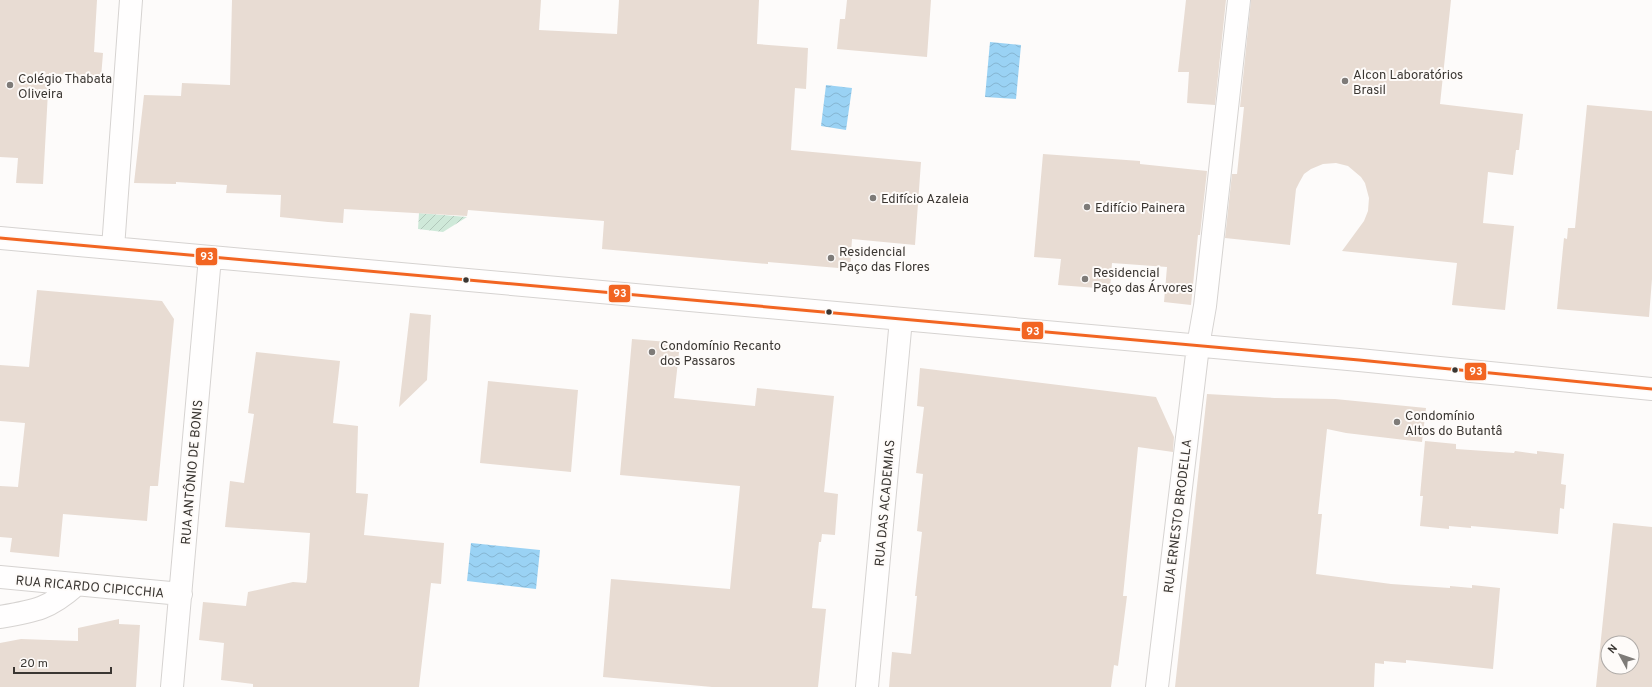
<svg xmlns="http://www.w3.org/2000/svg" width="1652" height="687" font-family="Overpass,sans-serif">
	<defs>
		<pattern id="garden-furrows" width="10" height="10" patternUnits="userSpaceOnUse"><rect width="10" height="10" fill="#cfe9d9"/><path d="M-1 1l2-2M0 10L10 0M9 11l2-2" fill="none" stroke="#b2c8bb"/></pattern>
		<pattern id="water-waves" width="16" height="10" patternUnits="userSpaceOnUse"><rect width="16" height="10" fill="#9ad2f4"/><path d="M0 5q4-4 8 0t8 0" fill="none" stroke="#85b5d2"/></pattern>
	</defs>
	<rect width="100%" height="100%" fill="#fdfbfa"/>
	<path fill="url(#garden-furrows)" d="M419 213 467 217 443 232 418 229Z"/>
	<path fill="url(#water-waves)" d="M990 42 1021 45 1016 99 985 97Z
		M826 85 852 88 846 130 821 126Z
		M471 543 540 550 536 589 467 581Z"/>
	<path fill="#e8dcd3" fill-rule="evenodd" d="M0 0H97L94 52 103 53 101 78 49 73 43 184 16 183 18 158 0 157Z
		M232 0H541L539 30 617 34 619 0H759L757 44 808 48 806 89 795 88 791 150 921 162 915 245 852 239 850 269 768 262V264L602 249 604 221 468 210 467 216 344 209 343 223 328 222 280 217 281 195 226 193 227 185 176 182V184L134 183 144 95 181 96 182 83 230 85Z
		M847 0H931L927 57 837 49 840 19H845Z
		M1186 0H1226L1215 105 1187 103 1189 72H1178Z
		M1251 0H1451L1440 104 1523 114 1519 150H1516L1513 175 1488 172 1483 223 1514 226 1505 310 1452 305 1457 263 1342 251 1364 221 1368 211 1369 198 1365 183 1361 177 1348 166 1336 163 1323 164 1311 169 1304 174 1299 183 1296 189 1290 245 1225 238 1232 174H1237L1244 107H1240Z
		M1587 105 1652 111V279L1649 317 1557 309 1564 238 1567 239 1568 228H1575Z
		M1043 154 1140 161V164L1207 171 1200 235H1198L1191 305 1164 302 1167 267 1112 263 1110 289 1058 285 1061 259 1034 257Z
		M37 290 162 301 174 319 158 486H150L147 521 63 514 59 557 10 552 12 538 0 537V486L18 487 25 423 0 421V365L29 367Z
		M410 313 431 315 427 380 399 407Z
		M632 339 680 343 674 398 755 406 757 388 834 396 824 492 838 494 835 535 822 534 821 542H819L812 608 826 609 818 687H712L603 677 611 579 730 589 740 486 620 475Z
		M256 352 340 361 333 423 358 426 356 493 368 494 364 535 444 543 441 584 431 583 419 687H253V684L221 680 224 643 199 640 203 602 246 606 248 592 293 582 306 583 307 579 310 533 225 527 230 481 244 483 254 414 248 413Z
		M920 368 1156 397 1174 437 1173 452 1138 447 1123 596H1127L1118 666 1114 665 1111 687H889L892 652 911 654 917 596H915L922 532 917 531 923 474 916 473 924 407 917 406Z
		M488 381 578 390 571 472 480 463Z
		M1207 394 1275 398 1335 399 1426 408 1422 442 1346 433 1327 429 1318 514H1322L1316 574 1391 584 1450 588V586L1472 588V585L1500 588 1493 669 1406 660V663L1384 661V664L1375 663 1374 687H1175Z
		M1425 441 1456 444V449L1514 453 1515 451 1537 454V451L1564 454 1561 484 1566 485 1564 509 1560 508 1558 534 1471 526V528L1449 526V529L1420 526 1423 496H1420Z
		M1613 523 1652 527V687H1596ZM1608 643H1632V667H1608Z
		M119 619V624L140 625 136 687H0V643L21 639 78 641V628Z"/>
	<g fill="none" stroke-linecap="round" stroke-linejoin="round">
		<g stroke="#d6d3d1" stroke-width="24">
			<path id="minor" d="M0 238 1359 360 1652 389
				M113 248 131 0
				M0 577 181 594
				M0 617C35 611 49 609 76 585
				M172 687 210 257
				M867 687 901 319
				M1157 687 1198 346 1205 306 1239 0"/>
		</g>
		<use href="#minor" stroke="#fffefe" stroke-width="22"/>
		<g stroke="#fefbf9" stroke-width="6">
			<path id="bus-1" d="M0 238 1359 360 1652 389"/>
		</g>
		<use href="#bus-1" stroke="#f26522" stroke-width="3"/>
	</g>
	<g fill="#7e7b78" stroke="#fefbf9" stroke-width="1.5">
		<circle cx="1345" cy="81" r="4"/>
		<circle cx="10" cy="85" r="4"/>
		<circle cx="873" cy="198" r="4"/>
		<circle cx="1087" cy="207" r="4"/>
		<circle cx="831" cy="258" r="4"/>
		<circle cx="1085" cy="279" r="4"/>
		<circle cx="652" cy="352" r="4"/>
		<circle cx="1397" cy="422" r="4"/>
	</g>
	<g fill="#3a3632" stroke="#fefbf9" stroke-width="1.5">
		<circle cx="466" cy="280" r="3.5"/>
		<circle cx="829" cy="312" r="3.5"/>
		<circle cx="1455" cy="370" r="3.5"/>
	</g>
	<g text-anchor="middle" stroke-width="4" stroke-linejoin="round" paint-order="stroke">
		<g font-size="13" fill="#3a3632" stroke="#fefbf9" text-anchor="start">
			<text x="1353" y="79">Alcon Laboratórios<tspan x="1353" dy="15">Brasil</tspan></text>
			<text x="18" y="83">Colégio Thabata<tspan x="18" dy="15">Oliveira</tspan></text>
			<text x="881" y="203">Edifício Azaleia</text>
			<text x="1095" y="212">Edifício Painera</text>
			<text x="839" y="256">Residencial<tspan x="839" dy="15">Paço das Flores</tspan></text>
			<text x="1093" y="277">Residencial<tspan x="1093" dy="15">Paço das Árvores</tspan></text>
			<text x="660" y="350">Condomínio Recanto<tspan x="660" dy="15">dos Passaros</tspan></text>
			<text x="1405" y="420">Condomínio<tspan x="1405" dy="15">Altos do Butantâ</tspan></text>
		</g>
		<g font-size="13" fill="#3a3632" stroke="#fefbf9">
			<text transform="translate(191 472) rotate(-85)" y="5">RUA ANTÔNIO DE BONIS</text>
			<text transform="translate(884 503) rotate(-85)" y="5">RUA DAS ACADEMIAS</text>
			<text transform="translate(1177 516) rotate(-83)" y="5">RUA ERNESTO BRODELLA</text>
			<text transform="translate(90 586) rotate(5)" y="5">RUA RICARDO CIPICCHIA</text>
		</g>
	</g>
	<g stroke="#fefbf9" stroke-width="1.5">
		<rect x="195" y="247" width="23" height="19" rx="4" fill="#f26522"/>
		<rect x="608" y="284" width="23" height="19" rx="4" fill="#f26522"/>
		<rect x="1021" y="321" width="23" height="19" rx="4" fill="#f26522"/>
		<rect x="1464" y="362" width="23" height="19" rx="4" fill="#f26522"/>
	</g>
	<g font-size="11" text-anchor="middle" font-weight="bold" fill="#fff">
		<text x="207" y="260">93</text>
		<text x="620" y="297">93</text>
		<text x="1033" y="335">93</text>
		<text x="1476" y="375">93</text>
	</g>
	<g transform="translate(1620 655) rotate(310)"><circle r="19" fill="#fefbf9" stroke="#b0aca9"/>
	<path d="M0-3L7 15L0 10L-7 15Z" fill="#7e7b78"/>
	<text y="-6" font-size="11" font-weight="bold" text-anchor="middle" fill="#3a3632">N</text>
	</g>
	<path d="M14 667v6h97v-6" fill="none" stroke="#3a3632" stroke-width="2"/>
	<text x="20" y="667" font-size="12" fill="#3a3632" stroke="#fefbf9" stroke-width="3" paint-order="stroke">20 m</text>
</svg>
